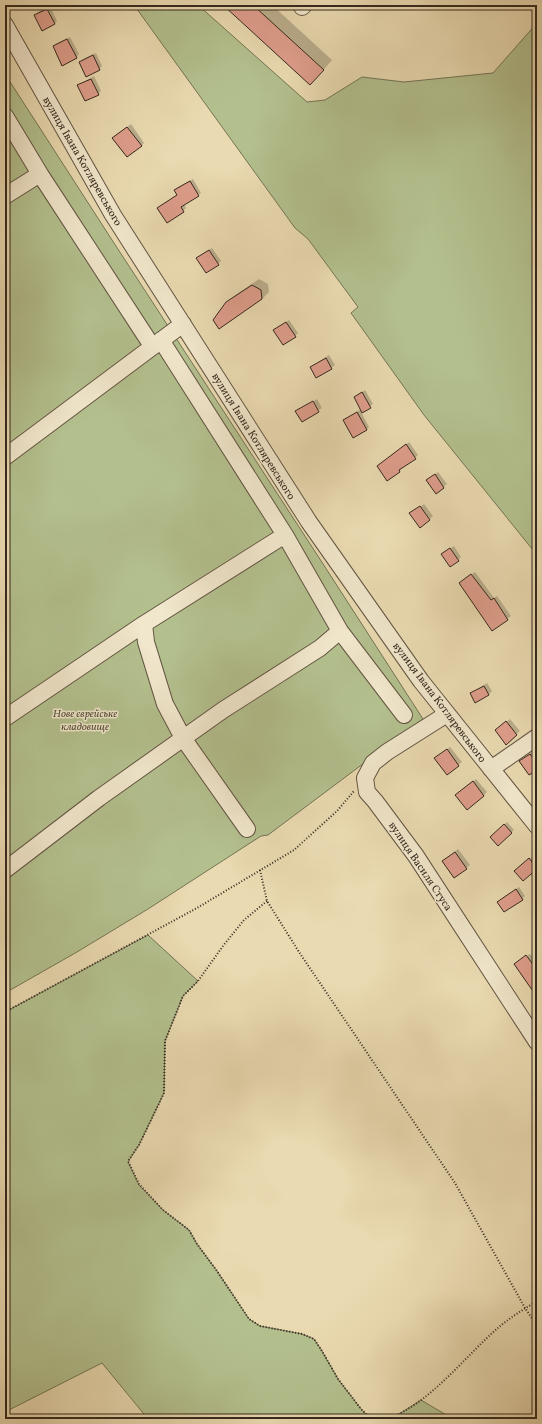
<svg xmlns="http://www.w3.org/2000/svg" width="542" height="1424" font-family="Vollkorn,serif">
	<rect width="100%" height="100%" fill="#eadab1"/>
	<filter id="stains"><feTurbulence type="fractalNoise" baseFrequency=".005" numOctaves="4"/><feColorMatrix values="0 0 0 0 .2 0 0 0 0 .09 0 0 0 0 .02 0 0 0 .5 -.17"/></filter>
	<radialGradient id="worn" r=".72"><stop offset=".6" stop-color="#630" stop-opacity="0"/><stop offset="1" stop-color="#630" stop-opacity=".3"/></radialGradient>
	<path fill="#b3c08e" stroke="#747456" d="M134 5H198L307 102 325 100 362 77 404 82 493 73 537 23V555L424 415 351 313 358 307 308 239 295 228Z
		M5 74C143 290 285 503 423 719L268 835 261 836 148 909 77 952 5 993Z
		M148 935 198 981 183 996 165 1041 164 1093 139 1145 128 1162 139 1185 163 1210 189 1230 197 1244 217 1271 249 1319 260 1326 302 1334 314 1339 322 1351 338 1379 361 1409 371 1419H148L102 1363 5 1412V1012Z
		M421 1400 453 1419H387L396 1416Z"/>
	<path fill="#0003" d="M224 5H272L332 60 319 75Z
		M50 6 57 21 54 24 35 16 38 12Z
		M70 37 79 54 76 57 54 46 57 43Z
		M96 53 102 66 99 69 80 62 83 59Z
		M94 76 101 91 98 94 79 86 82 83Z
		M131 124 144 143 141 146 117 135Z
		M193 179 201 193 184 204 186 208 183 211 161 205 178 194 175 190 178 187Z
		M212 248 221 261 218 264 201 255Z
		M259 279 268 284 269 292 262 299 227 303 234 296Z
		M289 320 298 333 295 336 278 328Z
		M329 355 335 365 317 377 311 367Z
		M365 390 373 404 361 412 369 427 366 430 344 420 361 409 355 397Z
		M317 399 322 408 302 421 297 411Z
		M409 442 418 455 399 471V450Z
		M438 472 447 484 436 493 427 480Z
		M424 504 433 516 420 527 414 511Z
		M454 546 461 557 458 560 443 554Z
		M475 572 494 598 497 596 511 616 493 629 463 580Z
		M487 683 492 691 489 694 476 701 471 693Z
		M510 719 520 731 506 743 499 727Z
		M450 747 462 762 447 774 439 755Z
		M533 751 537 757V768L520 761Z
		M476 779 487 792 484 795 460 792Z
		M507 822 514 830 498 844 491 837Z
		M458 849 470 865 454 877 443 861Z
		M533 856 537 861V867L523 880 516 871Z
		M519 887 525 896 522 899 498 902Z
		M530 954 537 963V995L517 963Z"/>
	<path fill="#df9e8c" stroke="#34281d" d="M223 5H253L324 70 310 85Z
		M47 9 55 24 42 31 34 15Z
		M67 39 77 58 62 66 53 46Z
		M93 55 100 70 86 77 79 62Z
		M91 79 99 95 85 101 77 85Z
		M127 127 142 146 127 157 112 138Z
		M190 181 199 196 181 207 184 212 167 223 157 208 177 195 174 190Z
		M209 250 219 265 206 273 196 258Z
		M252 285 261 290 262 299 219 329 213 320 226 302Z
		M286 322 296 337 283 345 273 330Z
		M326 358 332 369 316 378 310 367Z
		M362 392 371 408 362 413 354 397Z
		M313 401 319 412 302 422 295 411Z
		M357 412 367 430 353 438 343 420Z
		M406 444 416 459 399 470 400 472 387 481 377 466Z
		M435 474 444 488 436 494 426 480Z
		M420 506 430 520 420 528 409 513Z
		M450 548 459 561 450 567 441 554Z
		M471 574 491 600 494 598 508 620 492 631 459 583Z
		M484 686 489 695 475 703 470 693Z
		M506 721 517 735 506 745 495 730Z
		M447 749 459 766 447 775 434 758Z
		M530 754 537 764V770L529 775 519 761Z
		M473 781 484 796 467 810 455 795Z
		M504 824 512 833 498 846 490 837Z
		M455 852 467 869 454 878 442 861Z
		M529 858 537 869 523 881 514 871Z
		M516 889 523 900 504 912 497 902Z
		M526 955 537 970V997L514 964Z"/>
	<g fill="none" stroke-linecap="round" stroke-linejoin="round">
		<g stroke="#625442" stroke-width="18">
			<path id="minor" d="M302 7 304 5
				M5 25 113 215 309 522 421 681 537 826
				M5 116 40 174 152 346
				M5 196 40 174
				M161 340 285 535 340 631 404 715
				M5 457 183 324
				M144 624 146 642 165 704 183 738 247 829
				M447 714 387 752 373 763 365 778 367 792 375 801 416 856 537 1042
				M5 718 144 624 285 535
				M491 769 537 737
				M5 870 99 798 223 710 320 648 340 631"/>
		</g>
		<path stroke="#34281d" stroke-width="2" stroke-dasharray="1 2" stroke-linecap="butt" d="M260 870 267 901 299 952 455 1183 525 1308 537 1326
			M267 901 244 920 223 946 198 981 183 996 165 1041 164 1093 139 1145 128 1161 139 1184 163 1210 189 1230 197 1244 217 1271 249 1319 260 1326 302 1334 314 1339 322 1351 338 1379 361 1409 371 1419
			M5 1012 197 908 294 850 337 811 354 791
			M387 1419C429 1405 466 1355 499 1327 511 1317 524 1309 537 1301"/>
		<use href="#minor" stroke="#f1e7cc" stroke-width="16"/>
	</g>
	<g text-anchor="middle" stroke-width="3" stroke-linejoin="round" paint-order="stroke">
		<g font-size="11" fill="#34281d" stroke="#f1e7cc">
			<text transform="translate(83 161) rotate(60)" y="4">вулиця Івана Котляревського</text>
			<text transform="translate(254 436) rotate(58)" y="4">вулиця Івана Котляревського</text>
			<text transform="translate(440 702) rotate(53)" y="4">вулиця Івана Котляревського</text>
			<text transform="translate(421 866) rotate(56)" y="4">вулиця Василя Стуса</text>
		</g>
		<g font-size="11" font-style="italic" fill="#544e39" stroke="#f1e7cc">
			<text x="85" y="717">Нове єврейське<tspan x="85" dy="13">кладовище</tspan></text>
		</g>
	</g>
	<rect width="542" height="1424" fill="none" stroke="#eadab1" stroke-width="20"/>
	<rect x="6" y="6" width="530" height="1412" fill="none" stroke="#34281d" stroke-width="2"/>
	<rect x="10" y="10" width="522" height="1404" fill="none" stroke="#34281d"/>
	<rect width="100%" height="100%" filter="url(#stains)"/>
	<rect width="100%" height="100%" fill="url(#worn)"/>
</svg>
